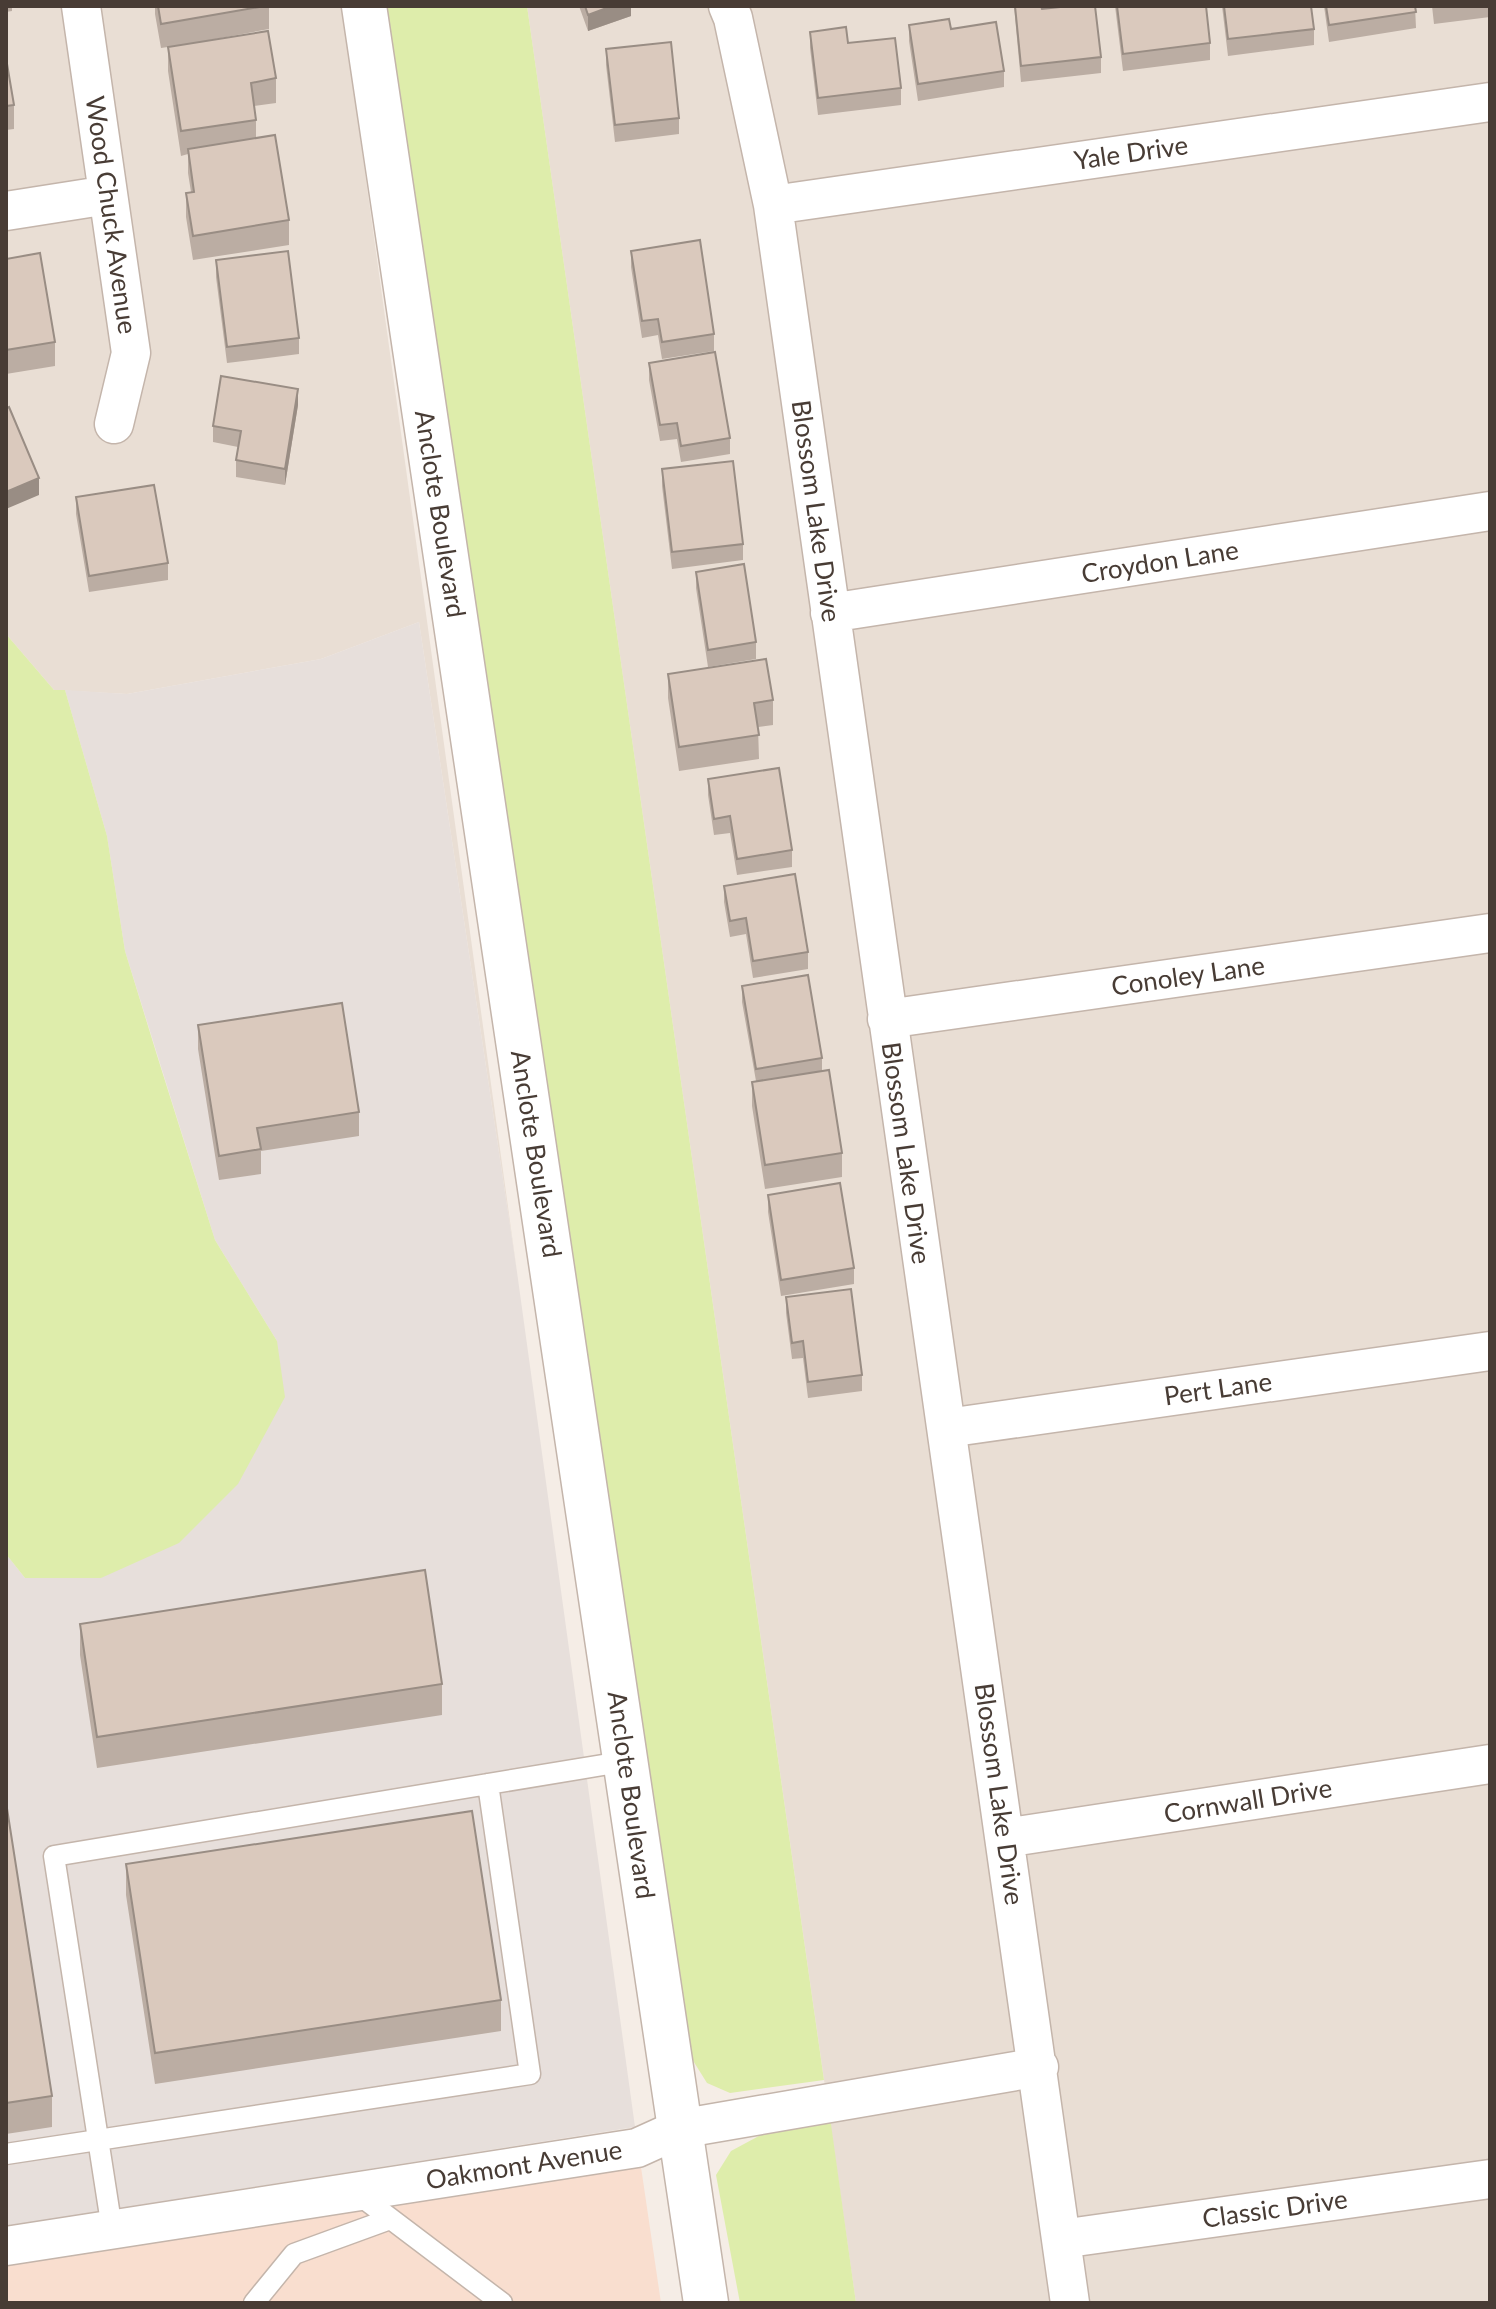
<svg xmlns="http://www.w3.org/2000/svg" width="1496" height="2309" font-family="Lato,sans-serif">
	<rect width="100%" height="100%" fill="#f5ede6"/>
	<path fill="#e9ded4" d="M6 6H342L517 1272 419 622 321 659 127 694 54 690 6 634Z
		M527 6H1490V2303H856Z"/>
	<path fill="#f9decf" d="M641 2167 661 2303H6V2265Z"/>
	<path fill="#e7dfdb" d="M419 622 517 1272 635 2127 6 2226V1554L25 1578H101L277 1341 215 1240 125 951 107 836 65 690 127 694 321 659Z"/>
	<path fill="#deedab" d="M382 6H527L824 2080 730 2093 707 2083 692 2059 612 1544Z
		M6 634 54 690H65L107 836 125 951 156 1052 215 1240 277 1341 285 1397 238 1484 179 1543 101 1578H25L6 1554Z
		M830 2117 856 2303H740L716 2175 731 2151 770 2130Z"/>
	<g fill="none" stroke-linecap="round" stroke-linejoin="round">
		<g stroke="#c4b5ab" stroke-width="23">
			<path id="service" d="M6 2154 530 2074 488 1784
				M354 2191 502 2303
				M112 2229 54 1856 627 1761
				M254 2303 294 2254 390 2219"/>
		</g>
		<g stroke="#c4b5ab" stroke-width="41">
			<path id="minor" d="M81 6 131 353 114 424
				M728 6 733 18 773 205 1070 2303
				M773 205 1490 102
				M6 211 108 195
				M830 613 1490 511
				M887 1019 1490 933
				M947 1428 1490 1351
				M1005 1838 1490 1764
				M1061 2239 1490 2179
				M6 2246 637 2148 679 2129 1039 2067"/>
		</g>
		<g stroke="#c4b5ab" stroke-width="47">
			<path id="tertiary" d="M364 6 706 2303"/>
		</g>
		<use href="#service" stroke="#fff" stroke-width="20"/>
		<use href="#minor" stroke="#fff" stroke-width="38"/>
		<use href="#tertiary" stroke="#fff" stroke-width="44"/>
	</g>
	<path fill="#bbada3" d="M6 6H12V11L6 12Z
		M155 6H269V29L194 43 276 78V103L254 106 256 120V138L289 220V245L193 260 186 217V193L191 192 188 173V154L181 156 168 71V47L161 48 155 14Z
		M579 6H631V16L588 31Z
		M1014 6H1041L1042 9 1101 57V73L1021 82Z
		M1115 6H1206L1210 43V60L1123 71Z
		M1222 6H1311L1314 29V45L1228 56Z
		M1324 6H1415L1416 28 1329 42Z
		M1432 6H1490V17L1434 24Z
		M909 25 951 29 1004 71V87L918 101 909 41Z
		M810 32 901 88V105L818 115 810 48Z
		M606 49 679 118V134L615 142 606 65Z
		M6 58 14 105V129L6 130Z
		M631 251 714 334V351L662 359 658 335 642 338 631 267Z
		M6 259 55 342V366L6 374Z
		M216 260 299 338V354L227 363 216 277Z
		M649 363 730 438V454L681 462 677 439 660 441 649 380Z
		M298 405 285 485 236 477V460L238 447 213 442V426Z
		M662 469 743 544V560L672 569 662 486Z
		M76 497 168 563V580L89 592 76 514Z
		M696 572 756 642V659L708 667 696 588Z
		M668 674 773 700V725L758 727 759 759 679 771 668 698Z
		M708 779 792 850V867L737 875 730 833 714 835 708 795Z
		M724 886 808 952V969L753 978 746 934 730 937 724 902Z
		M742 986 822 1058V1071L842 1153V1177L765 1189 752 1106V1082L756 1081 742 1002Z
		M198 1025 359 1112V1136L261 1151V1174L219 1180 198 1049Z
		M768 1195 854 1268V1284L781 1296 768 1212Z
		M786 1297 862 1375V1391L808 1398 803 1358 792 1359 786 1313Z
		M80 1624 442 1684V1715L97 1768 80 1655Z
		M6 1802 52 2096V2127L6 2134Z
		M126 1864 501 2000V2031L155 2084 126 1895Z"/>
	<path fill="#998d84" d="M612 6H631V16L588 31V15Z
		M298 389V405L285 485V469Z
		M39 478V495L6 509V492Z"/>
	<path fill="#dac9bd" stroke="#998d84" stroke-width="2" d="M158 6H265L161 24Z
		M585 6H612L588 15Z
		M1015 6H1041L1042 9 1070 6H1095L1101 57 1021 66Z
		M1117 6H1206L1210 43 1123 54Z
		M1224 6H1311L1314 29 1228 39Z
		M1326 6H1415L1416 12 1329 25Z
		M949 19 951 29 996 22 1004 71 918 84 909 25Z
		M846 27 848 43 895 38 901 88 818 98 810 32Z
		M268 31 276 78 251 83 256 120 181 131 168 47Z
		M671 42 679 118 615 125 606 49Z
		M6 58 14 105 6 106Z
		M275 135 289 220 193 236 186 193 194 192 188 149Z
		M700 240 714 334 662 342 658 319 642 321 631 251Z
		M288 251 299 338 227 347 216 260Z
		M40 253 55 342 6 350V259Z
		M715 352 730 438 681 446 677 423 660 425 649 363Z
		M221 376 298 389 285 469 236 460 241 431 213 426Z
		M9 407 39 478 6 492V409Z
		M733 461 743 544 672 552 662 469Z
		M154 485 168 563 89 576 76 497Z
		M744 564 756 642 708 650 696 572Z
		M766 659 773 700 754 703 759 735 679 747 668 674Z
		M779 768 792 850 737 859 730 816 714 819 708 779Z
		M795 874 808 952 753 961 746 918 730 921 724 886Z
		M808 975 822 1058 756 1069 742 986Z
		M342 1003 359 1112 257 1128 261 1149 219 1156 198 1025Z
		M829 1070 842 1153 765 1165 752 1082Z
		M840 1183 854 1268 781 1280 768 1195Z
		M851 1289 862 1375 808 1382 803 1341 792 1343 786 1297Z
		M425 1570 442 1684 97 1737 80 1624Z
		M6 1802 52 2096 6 2103Z
		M472 1811 501 2000 155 2053 126 1864Z"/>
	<g text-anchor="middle" stroke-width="6" stroke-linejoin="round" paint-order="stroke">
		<g font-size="26" fill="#483c35" stroke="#fff">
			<text transform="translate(1131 153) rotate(-8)" y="9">Yale Drive</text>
			<text transform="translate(111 215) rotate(82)" y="9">Wood Chuck Avenue</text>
			<text transform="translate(816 511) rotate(82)" y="9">Blossom Lake Drive</text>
			<text transform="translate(440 514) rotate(81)" y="9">Anclote Boulevard</text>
			<text transform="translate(1160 562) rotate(-9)" y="9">Croydon Lane</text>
			<text transform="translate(1188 976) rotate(-8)" y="9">Conoley Lane</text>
			<text transform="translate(906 1153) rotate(82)" y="9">Blossom Lake Drive</text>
			<text transform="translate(536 1154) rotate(81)" y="9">Anclote Boulevard</text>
			<text transform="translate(1218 1389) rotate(-8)" y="9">Pert Lane</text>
			<text transform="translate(999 1794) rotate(82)" y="9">Blossom Lake Drive</text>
			<text transform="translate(631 1795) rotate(82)" y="9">Anclote Boulevard</text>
			<text transform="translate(1248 1801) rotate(-9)" y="9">Cornwall Drive</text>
			<text transform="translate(524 2165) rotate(-9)" y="9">Oakmont Avenue</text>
			<text transform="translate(1275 2209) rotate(-8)" y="9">Classic Drive</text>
		</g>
	</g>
	<rect width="1496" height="2309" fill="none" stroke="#483c35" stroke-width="16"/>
</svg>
